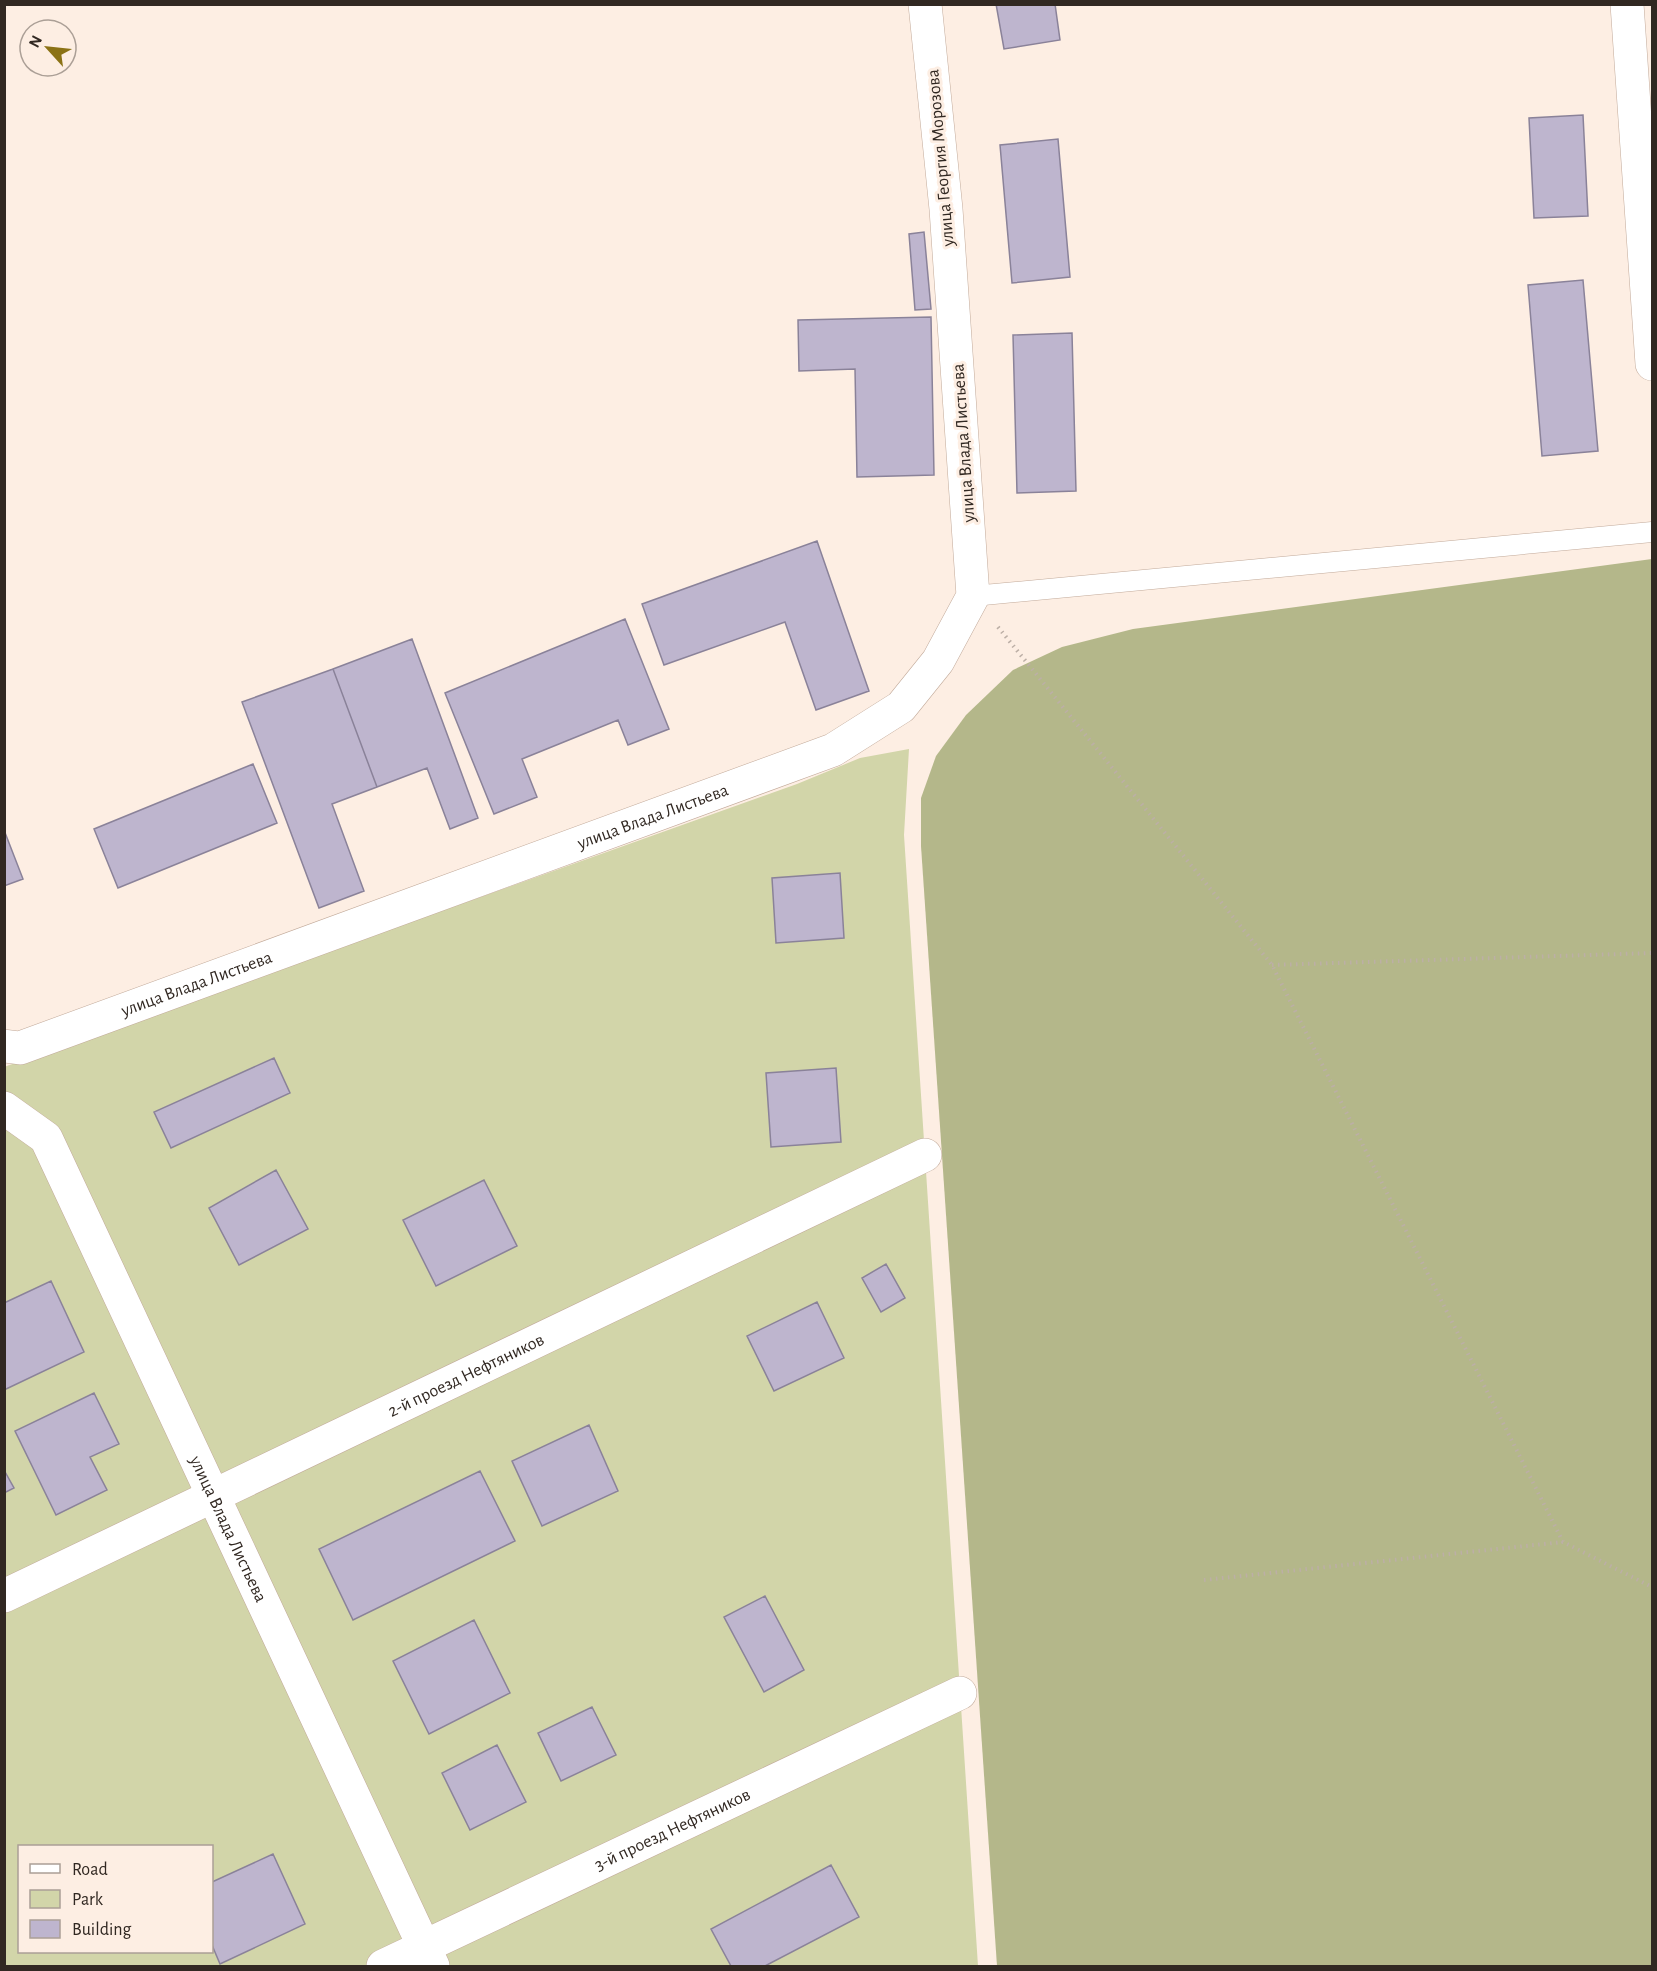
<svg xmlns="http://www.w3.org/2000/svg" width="1657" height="1971" font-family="'Alegreya Sans',sans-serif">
	<rect width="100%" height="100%" fill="#fdeee3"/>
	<path fill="#d2d5a9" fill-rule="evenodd" d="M909 749 904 835 978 1966H5L4 1067 797 784 860 758ZM20 1846H212V1952H20Z"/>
	<path fill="#b4b78a" d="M1652 559V1966H997L921 846V798L936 756 966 715 1013 670 1062 647 1133 629Z"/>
	<path fill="#beb5ce" stroke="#8a8299" stroke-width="1.5" d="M996 4H1055L1060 40 1004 49Z
		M1583 115 1588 216 1534 218 1529 118Z
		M1058 139 1070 277 1012 283 1000 145Z
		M924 232 931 309 915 310 909 234Z
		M1583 280 1598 451 1542 456 1528 285Z
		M931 317 934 475 857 477 855 369 799 371 798 320Z
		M1072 333 1076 491 1017 493 1013 335Z
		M817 541 869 691 816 710 785 622 664 665 642 604Z
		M625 619 669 729 628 745 618 720 522 759 537 797 494 814 445 693Z
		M412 639 478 818 450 829 427 768 377 787 333 669Z
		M333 669 377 787 332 804 364 891 319 908 242 702Z
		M253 764 277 823 118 888 94 829Z
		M4 830 23 879 4 886Z
		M840 873 844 938 776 943 772 878Z
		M274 1058 290 1093 171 1148 154 1112Z
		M836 1068 841 1142 771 1147 766 1073Z
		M276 1170 308 1229 239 1265 209 1208Z
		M484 1180 517 1246 436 1286 403 1220Z
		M886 1264 905 1298 881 1312 862 1278Z
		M51 1281 84 1352 4 1390V1303Z
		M817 1302 844 1358 774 1391 747 1336Z
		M94 1393 119 1444 90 1457 107 1490 56 1515 15 1431Z
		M589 1425 618 1491 542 1526 512 1461Z
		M4 1470 14 1488 4 1493Z
		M480 1471 515 1541 353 1620 319 1549Z
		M765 1596 804 1670 764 1692 724 1617Z
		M474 1620 510 1693 429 1734 393 1661Z
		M592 1707 616 1755 561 1781 538 1733Z
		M497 1745 526 1802 470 1830 442 1773Z
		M273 1854 305 1924 220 1964 212 1945V1882Z
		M831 1865 859 1917 765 1966H731L711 1929Z"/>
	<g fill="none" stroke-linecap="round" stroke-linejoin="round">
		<g stroke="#c2aa9a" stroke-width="21">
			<path id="lane" d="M973 596 1652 532"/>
		</g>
		<g stroke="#c2aa9a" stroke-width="34">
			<g id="street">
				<path d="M1627 4 1652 364"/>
				<path id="s1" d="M4 1046 20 1048 833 750 901 707 938 661 973 596 946 209 925 4"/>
				<path id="s2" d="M4 1108 46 1138 433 1966"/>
				<path id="s3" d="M4 1596 925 1155"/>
				<path id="s4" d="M383 1966 960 1693"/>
			</g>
		</g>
		<path stroke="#bcafa6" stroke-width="4" stroke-dasharray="1.5 4.5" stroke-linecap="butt" d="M998 627 1272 965 1563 1542 1652 1587
			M1272 965 1652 953
			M1204 1580 1563 1542"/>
		<use href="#lane" stroke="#fff" stroke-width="20"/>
		<use href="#street" stroke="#fff" stroke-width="33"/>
	</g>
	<g text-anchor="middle" stroke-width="6" stroke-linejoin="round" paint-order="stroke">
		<g font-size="18" fill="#312822" stroke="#fdeee3">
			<text transform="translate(940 158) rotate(-95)" y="6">улица Георгия Морозова</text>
			<text transform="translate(963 443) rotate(-94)" y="6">улица Влада Листьева</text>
			<text dy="6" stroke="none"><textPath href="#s1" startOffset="690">улица Влада Листьева</textPath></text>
			<text dy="6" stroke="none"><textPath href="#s1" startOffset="204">улица Влада Листьева</textPath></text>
			<text dy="6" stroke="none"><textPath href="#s3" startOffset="512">2-й проезд Нефтяников</textPath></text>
			<text dy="6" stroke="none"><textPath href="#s2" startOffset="483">улица Влада Листьева</textPath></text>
			<text dy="6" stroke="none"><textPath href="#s4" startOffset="320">3-й проезд Нефтяников</textPath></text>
		</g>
	</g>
	<rect width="1657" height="1971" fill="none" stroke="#312822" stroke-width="12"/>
	<rect x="18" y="1845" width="195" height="108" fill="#fdeee3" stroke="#ab9f96" stroke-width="1.5"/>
	<rect x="30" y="1864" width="30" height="9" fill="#ffffff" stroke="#ab9f96" stroke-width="1.5"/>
	<text x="72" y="1875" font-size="18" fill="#312822">Road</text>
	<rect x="30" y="1890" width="30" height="18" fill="#d2d5a9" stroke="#ab9f96" stroke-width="1.5"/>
	<text x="72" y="1905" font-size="18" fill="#312822">Park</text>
	<rect x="30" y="1920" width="30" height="18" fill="#beb5ce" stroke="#ab9f96" stroke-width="1.5"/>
	<text x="72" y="1935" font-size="18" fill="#312822">Building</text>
	<g transform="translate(48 48) rotate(297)"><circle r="28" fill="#fdeee3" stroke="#ab9f96" stroke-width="1.5"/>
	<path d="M0-4.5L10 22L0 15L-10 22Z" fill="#8b7215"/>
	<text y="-9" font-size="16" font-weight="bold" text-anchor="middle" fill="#312822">N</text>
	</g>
</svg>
